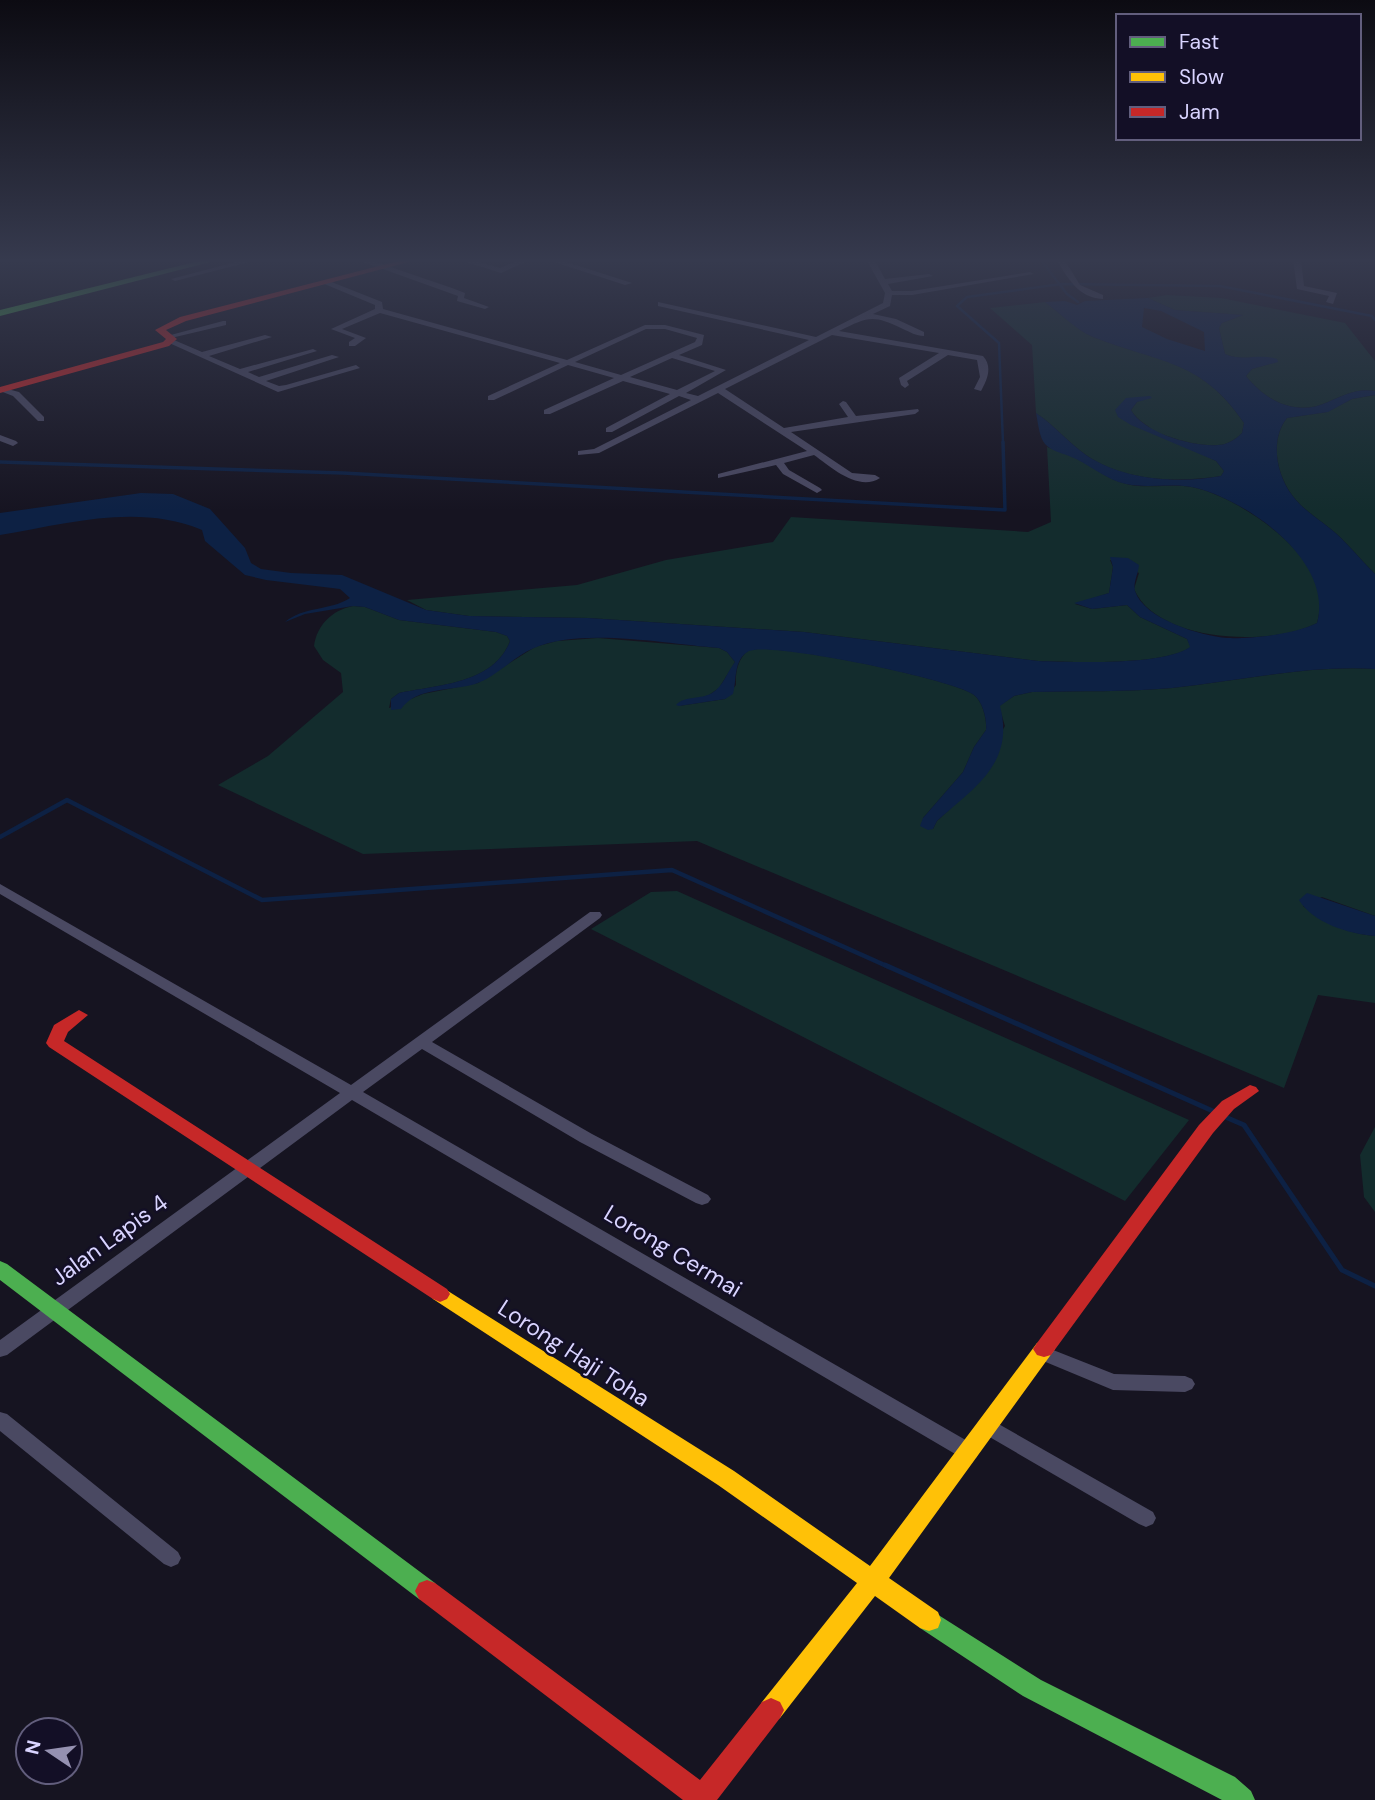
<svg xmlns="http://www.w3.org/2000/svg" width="1375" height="1800" font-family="'DM Sans',sans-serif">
	<rect width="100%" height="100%" fill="#161421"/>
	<path fill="#132c2d" d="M1167 295 1221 298 1345 323 1375 361V391C1357 388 1344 395 1328 402 1296 417 1266 401 1246 376L1252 369 1273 363C1256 353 1243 362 1225 354L1219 328 1222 323 1243 315 1175 310 1148 298Z
		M1045 302C1060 313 1077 330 1093 337 1159 363 1200 358 1244 423L1242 433C1236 439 1227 445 1218 445 1192 447 1145 433 1131 410L1137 402 1150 396 1115 410 1216 461 1224 471 1221 476C1176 483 1124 481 1086 455 1068 442 1054 425 1036 413L1032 345 990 308Z
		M1375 395V574C1363 562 1353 550 1341 538 1326 523 1304 512 1292 495 1276 473 1270 440 1287 418L1327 412 1352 399Z
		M1047 447C1058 451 1070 455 1081 461 1095 468 1108 479 1123 483 1145 490 1170 483 1192 487 1235 496 1305 543 1318 587 1322 599 1320 611 1317 623 1272 647 1157 643 1134 589L1139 573 1110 560 1113 567 1109 593 1075 604 1092 609 1127 605 1140 617 1187 639 1191 647C1163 666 1074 662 1038 661L804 632 588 618 469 616 426 610 407 600 577 585 666 560 773 542 791 517 1028 532 1051 522Z
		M353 606 365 607 399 620 496 632 507 636 510 641C494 684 437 685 399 693L391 699 389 708 423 694 478 683 535 647 557 641 598 638 719 648 727 652 735 662 719 688 709 695 679 706 725 699 736 685C735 673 738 658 748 651 767 640 956 680 974 695 983 702 987 720 986 730L974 747 963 772 923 818 933 829 937 821 965 795 1005 726 999 706 1014 696 1032 692C1078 691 1126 692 1172 688 1239 681 1307 665 1375 669V916L1322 897 1303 906C1325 923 1347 934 1375 936V1003L1318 995 1284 1088 697 841 363 854 218 785 268 756 343 692 341 673 323 660 314 646C317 625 332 610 353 606Z
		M677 891 1189 1120 1125 1201 591 929 651 892Z
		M1375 1127V1212L1364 1197 1360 1155Z"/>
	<path fill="#0d2144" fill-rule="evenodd" d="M1148 298 1175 310 1243 315 1222 323 1219 328 1225 354C1242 362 1260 353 1277 359L1278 362 1252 369 1246 376C1266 401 1296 417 1328 402 1344 395 1357 388 1375 391V395L1352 399 1328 412 1287 418C1270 439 1276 474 1292 495 1304 512 1326 523 1341 538 1353 550 1363 562 1375 574V669C1307 665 1239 681 1172 688 1126 692 1078 691 1032 692L1014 696 1000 706C1015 763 975 787 937 821L933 829 928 830 920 826 923 818 963 772 974 747 986 730C987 720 983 702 974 695 957 680 769 641 749 651 733 660 737 680 733 694L725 699 679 706 676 705C685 695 701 700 712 693 723 687 727 672 735 662L727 652 719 648C668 644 581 627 534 648 513 657 496 677 475 684 452 691 416 687 401 709L391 710V699L399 693C436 685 494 684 510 641L507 636 496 632 399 620 365 607 353 606 305 614 285 622C304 606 330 611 350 598L340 589 266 580 245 575 205 541 202 530C137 503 67 524 0 535V513L141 493 173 494 210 509 245 548 251 563 261 569 291 573 342 575 426 610 469 616 588 618 804 632 1038 661C1073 662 1163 666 1190 647L1187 639 1140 617 1127 605 1092 609 1074 603 1109 593 1113 567 1110 557 1128 558 1139 565C1138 575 1133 582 1135 591 1144 619 1201 636 1227 638 1251 639 1296 634 1317 623 1334 561 1248 501 1196 488 1173 482 1149 489 1126 484 1106 480 1088 463 1069 456 1061 453 1050 450 1045 444 1039 437 1038 422 1036 413 1054 425 1068 442 1086 455 1123 480 1177 484 1221 476L1224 471 1216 461 1131 425 1118 417 1115 410 1126 398 1150 396 1152 398 1137 402 1131 410C1144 433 1192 447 1218 445 1227 445 1236 439 1242 433L1244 423C1201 359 1158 363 1093 337 1076 330 1060 313 1045 302L1065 301 1077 305 1085 301ZM1144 308 1161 311 1204 332 1205 351 1167 339 1142 327Z
		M1307 893 1375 916V936C1349 934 1313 923 1299 900Z"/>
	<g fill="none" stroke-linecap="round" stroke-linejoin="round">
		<path stroke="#0d2144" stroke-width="2.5" d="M1040 259 1067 294 1078 302
			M1003 443 999 343 957 306 967 297 1061 284 1220 286 1372 316 1375 320"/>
		<path stroke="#0d2144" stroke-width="3.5" d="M0 462 343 473 1005 510 1003 442"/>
		<path stroke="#0d2144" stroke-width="4.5" d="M0 837 67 800 262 900 672 870 889 967"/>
		<path stroke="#0d2144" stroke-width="5" d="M885 965 1215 1112
			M1223 1116 1244 1125 1342 1270 1375 1286"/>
		<path fill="#4a4962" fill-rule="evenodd" d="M247 259H261L175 281 171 279Z
			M355 259H367L452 288 465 293 464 298 489 307 485 309 457 301 458 296Z
			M457 259H469L500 268 521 259H532L501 273Z
			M545 259H557L632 283 625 285Z
			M866 259H874L885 279 929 274 933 276 888 284 892 291H912L1030 272 1034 274 912 295H892L890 306 873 314 896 319 924 332V336C916 336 910 332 903 329 872 314 868 317 839 331L983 356C993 367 987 380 981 391L974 389 980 377 977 360 948 355 907 381 909 385 905 388 901 385 899 378 939 353 832 335 725 389 784 428 848 417 839 404 843 401 846 402 856 416 918 409 919 411 915 414 791 432 852 473 875 475 880 478C858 492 831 467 814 455L784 463 789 470 820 488 822 490 817 493 783 474 776 465 718 478V474L807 451 718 393 599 453 578 455V451L594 449 691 400 679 396 612 432H606V428L670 394 623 381 550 414H544V410L614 378 568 365 494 400H488V396L560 363 380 313 342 329 366 338 355 346H349V342L355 338 331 329 375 309V305L322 283 329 281 382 302 383 309 567 360 645 325H665L704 335 702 345 679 355 726 370 686 393 698 396 809 340 658 306V302L816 337 883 303 885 293ZM646 329H665L697 338 695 342 621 375 575 362ZM672 358 715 371 677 390 630 377Z
			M1056 259H1064L1080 285 1103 295V299C1078 298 1068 278 1056 259Z
			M1293 259H1301L1304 286 1337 293 1333 304 1326 302 1329 296 1297 289Z
			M223 321H226V325L171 338 167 336Z
			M265 335 272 337 209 356 240 369 313 349 317 351 248 372 259 377 332 355 339 357 266 381 279 386 286 385 356 365 360 368 278 392 167 342 174 340 202 352Z
			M0 387 19 392 44 417V421H38L13 396 0 391Z
			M0 435 16 441 18 443 13 446 0 441Z
			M0 884 351 1085 590 912H600L602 915 600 918 432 1042 592 1134 708 1195 711 1199 708 1203 702 1205 696 1203 580 1142 422 1049 363 1092 976 1446 979 1452 976 1458 969 1460 962 1458 352 1100 7 1355 0 1357V1340L340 1093 0 894Z
			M1043 1346 1114 1374 1185 1376 1192 1379 1195 1384 1192 1389 1185 1392 1113 1390 1036 1358 1034 1353 1036 1348Z
			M0 1412 7 1414 178 1552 181 1558 178 1564 171 1567 164 1564 0 1431Z
			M988 1418 1153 1512 1156 1518 1153 1524 1146 1527 1139 1524 981 1432 978 1426 981 1420Z"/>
		<path fill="#4caf50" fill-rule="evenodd" d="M207 259H222L0 316V310Z
			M0 1261 7 1264 435 1583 439 1591 435 1599 427 1602 419 1599 0 1280Z
			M929 1609 1041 1680 1235 1777 1251 1791 1255 1800H1222L1023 1696 920 1628 917 1620 920 1612Z"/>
		<path fill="#ffc107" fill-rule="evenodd" d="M440 1286 734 1471 870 1566 1037 1343 1044 1341 1051 1343 1055 1349 889 1578 938 1612 941 1620 938 1628 929 1631 920 1628 875 1596 780 1718 771 1722 762 1718 758 1710 762 1702 857 1583 718 1485 433 1299 430 1294 433 1289Z"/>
		<path fill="#c62828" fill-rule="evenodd" d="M406 259H420L186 321 166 330 177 339 169 346 0 393V387L163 342 166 339 155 330 180 317Z
			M79 1010 88 1015 68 1032 64 1041 447 1289 450 1294 447 1299 440 1302 433 1299 49 1047 46 1043 54 1025Z
			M1250 1085 1256 1087 1259 1091 1234 1109 1213 1133 1051 1355 1044 1357 1037 1355 1033 1349 1037 1343 1199 1125 1222 1101Z
			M427 1580 435 1583 700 1780 762 1702 771 1698 780 1702 784 1710 780 1718 717 1800H683L419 1599 415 1591 419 1583Z"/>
	</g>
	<linearGradient id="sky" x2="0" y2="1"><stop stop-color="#0c0b12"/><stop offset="0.51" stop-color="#363a4e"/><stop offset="1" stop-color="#363a4e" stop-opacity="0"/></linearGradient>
	<rect width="1375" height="511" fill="url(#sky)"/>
	<g text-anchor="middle" stroke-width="5" stroke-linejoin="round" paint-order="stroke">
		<g font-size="23" fill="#d9d4ff" stroke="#130f26">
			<text transform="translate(109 1240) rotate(-36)" y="8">Jalan Lapis 4</text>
			<text transform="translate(673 1251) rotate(31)" y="8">Lorong Cermai</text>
			<text transform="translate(574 1353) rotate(33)" y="8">Lorong Haji Toha</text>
		</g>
	</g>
	<rect x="1116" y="14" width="245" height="126" fill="#130f26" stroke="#625e7d" stroke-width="2"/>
	<rect x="1130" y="37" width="35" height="10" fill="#4caf50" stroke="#625e7d" stroke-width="2"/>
	<text x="1179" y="49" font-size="21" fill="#d9d4ff">Fast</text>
	<rect x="1130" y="72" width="35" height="10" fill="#ffc107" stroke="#625e7d" stroke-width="2"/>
	<text x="1179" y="84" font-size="21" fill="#d9d4ff">Slow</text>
	<rect x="1130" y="107" width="35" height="10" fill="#c62828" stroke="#625e7d" stroke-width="2"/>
	<text x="1179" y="119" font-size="21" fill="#d9d4ff">Jam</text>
	<g transform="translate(49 1751) rotate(283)"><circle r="33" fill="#130f26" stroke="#625e7d" stroke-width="2"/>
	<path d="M0-5L12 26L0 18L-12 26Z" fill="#9591b1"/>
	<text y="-10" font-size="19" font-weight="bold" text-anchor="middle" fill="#d9d4ff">N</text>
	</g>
</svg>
